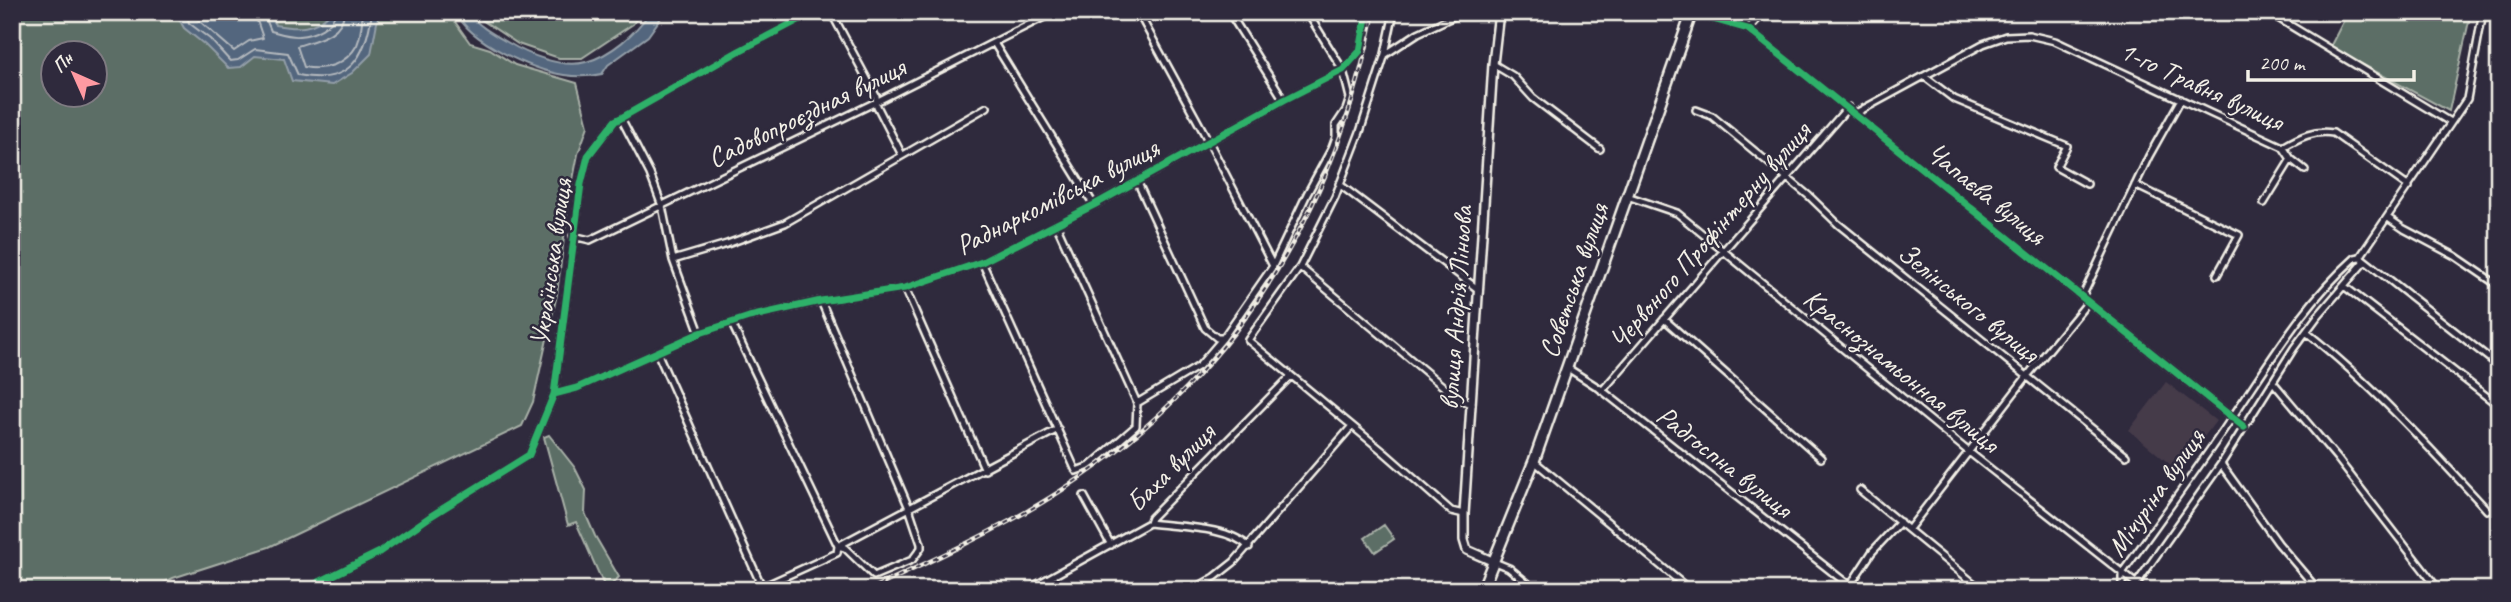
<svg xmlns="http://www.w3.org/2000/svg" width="2511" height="602" font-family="Caveat,sans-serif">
	<rect width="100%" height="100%" fill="#2f2a3d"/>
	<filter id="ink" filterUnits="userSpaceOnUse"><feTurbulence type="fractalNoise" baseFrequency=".0143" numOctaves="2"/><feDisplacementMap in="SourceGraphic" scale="14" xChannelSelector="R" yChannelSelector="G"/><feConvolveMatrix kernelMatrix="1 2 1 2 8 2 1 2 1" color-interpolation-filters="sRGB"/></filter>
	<g filter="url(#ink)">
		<path fill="#453a4a" d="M2166 382 2216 421 2178 471 2129 430Z"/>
		<path fill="#5b6e66" stroke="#a8b0a7" stroke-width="2" fill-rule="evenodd" d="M12 12H448L470 43 490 49 515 65 577 83 588 126 578 154 568 205 557 294 533 402 522 426 269 547 173 578 150 590H12ZM52 52H94V94H52Z
			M470 12H641L633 24 582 58H559L518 44Z
			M2348 12H2471L2449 111 2330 47Z
			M549 435 575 468 586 490 585 513 595 536 619 577 606 590 576 522 568 525 544 437Z
			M1384 525 1394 539 1375 552 1365 538Z"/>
		<path fill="#53667e" stroke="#939ea8" stroke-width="2" d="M180 12H271L275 25C298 29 314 30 331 12H379L371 54 352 73 332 85 292 81 284 59 255 56 241 67 228 68 205 45 184 28 179 19Z
			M456 12H468C478 26 493 34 507 42 527 54 561 69 586 62 611 55 635 34 650 12H665L648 36 608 65 602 74C589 77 577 77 564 75 533 70 469 42 456 12Z"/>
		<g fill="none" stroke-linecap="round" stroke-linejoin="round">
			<path stroke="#b4b9be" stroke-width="2" d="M186 12 189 23 210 39 230 61 238 60 255 49 288 53 298 75C349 86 366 58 372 12
				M195 12 196 18 234 51 249 41 263 38 254 12
				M263 12 271 31C279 33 291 37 299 36 313 35 334 26 335 12
				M344 12C343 35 315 40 297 46L304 67C324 71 346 65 357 45 361 36 362 22 363 12"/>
			<path stroke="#939ea8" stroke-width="2" d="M922 590 931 585 935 590"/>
			<g stroke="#f4f1e8" stroke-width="10">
				<path id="minor" d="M831 12 867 79 876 96 877 106 902 155
					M1138 12 1209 142 1273 266
					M1229 12 1284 100
					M1353 12 1367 15
					M1394 12 1385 54 1360 132 1335 197 1300 267 1248 340 1385 453 1451 511 1464 514
					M2268 12 2450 122
					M1691 13 1748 29 2244 427
					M1748 29 1764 12
					M994 43 1094 205
					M1386 54 1418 33 1463 12
					M1493 64 1513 76 1533 98 1600 149
					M1925 77 1954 99 2067 146 2056 167 2087 184
					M1696 110 1712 116 1809 196 1838 224 2126 456
					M1856 113 1983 44 2006 36 2029 35 2055 41 2283 147C2300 137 2314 130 2333 133L2409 187
					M621 118 650 174 662 206 673 260 700 333
					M2283 147 2291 159 2305 170
					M1137 181 1205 328 1217 338H1223
					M1339 184 1479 290
					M2135 185 2239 235 2217 275
					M1627 196 1677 213 1969 452 2144 590
					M2264 203 2291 159
					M2388 218 2404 229 2455 256 2499 286
					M1056 224 1137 403
					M573 236 590 240 876 102 1054 12
					M2363 259 2499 366
					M673 260 727 244 785 223 987 107
					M982 262 1076 471 1090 466 1136 426 1137 403 1199 366 1223 338 1273 266 1307 194 1332 148 1336 137V125L1346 110 1350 98 1343 70 1307 12
					M1300 267 1457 398 1472 405
					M2344 286 2499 406
					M905 288 985 470
					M2082 297 2149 156 2181 99
					M1664 319 1821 458
					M732 324 838 546 845 548 874 576 912 560 921 548V544L909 508 821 301
					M2306 332C2372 384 2430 448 2487 510
					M657 352 762 587 837 553 838 546 1058 429
					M1566 367 1599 388 1855 590
					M2273 382 2337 458 2439 590
					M1602 391 1848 107
					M554 394 577 388 700 333 749 317 821 301 905 288 982 262 1094 205 1284 100 1343 70 1360 51 1367 12
					M1534 461 1690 590
					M2221 464 2278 543 2318 590
					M1860 490 1982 590
					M1084 496 1111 545
					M1149 523C1178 527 1228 526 1249 547
					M1909 529 2028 375 2088 302
					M1492 561 1509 568 1536 590
					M303 590 378 553 431 516 529 455 554 394 581 184 588 156 615 121 621 118 739 51 814 12
					M1027 590 1149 523 1151 518 1291 376
					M1192 590 1215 577 1234 562 1352 426
					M1243 590 1244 589
					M1847 590 1872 552 1900 522
					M2118 590 2122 584V573C2159 522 2196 471 2231 419 2270 362 2303 304 2355 258L2360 257 2467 99 2483 12
					M2132 590 2221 464 2294 348 2317 317 2365 261"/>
			</g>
			<g stroke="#f4f1e8" stroke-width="12">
				<path id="tertiary" d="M1492 561 1467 550 1464 540V514L1493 64 1499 12"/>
			</g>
			<g stroke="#f4f1e8" stroke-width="14">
				<path id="primary" d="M1482 590 1534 461 1692 12"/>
			</g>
			<use href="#minor" stroke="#2f2a3d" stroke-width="5"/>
			<use href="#tertiary" stroke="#2f2a3d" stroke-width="7"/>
			<use href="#primary" stroke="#2f2a3d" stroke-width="9"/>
			<g stroke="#f4f1e8" stroke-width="4.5">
				<path id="rail" d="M870 590C935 558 1002 529 1062 490 1235 377 1335 213 1374 12"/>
			</g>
			<use href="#rail" stroke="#2f2a3d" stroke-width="2" stroke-dasharray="5" stroke-linecap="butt"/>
			<g stroke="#2f2a3d" stroke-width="11">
				<path id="cycleway" d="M1691 13 1748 29 2244 427
					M554 394 577 388 700 333 749 317 821 301 905 288 982 262 1094 205 1284 100 1343 70 1360 51 1367 12
					M303 590 378 553 431 516 529 455 554 394 581 184 588 156 615 121 621 118 739 51 814 12"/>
			</g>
			<use href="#cycleway" stroke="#2db169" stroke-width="7"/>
		</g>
	</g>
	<g text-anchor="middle" stroke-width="5" stroke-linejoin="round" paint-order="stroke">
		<g font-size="28" fill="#f4f1e8" stroke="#2f2a3d">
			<text transform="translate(2202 85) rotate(25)" y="10">1-го Травня вулиця</text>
			<text transform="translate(806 112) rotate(-26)" y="10">Садовопроєздная вулиця</text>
			<text transform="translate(1987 193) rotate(39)" y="10">Чапаєва вулиця</text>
			<text transform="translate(1057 196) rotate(-27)" y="10">Раднаркомівська вулиця</text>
			<text transform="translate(1709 235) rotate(-49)" y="10">Червоного Профінтерну вулиця</text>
			<text transform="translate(550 262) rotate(-82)" y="10">Українська вулиця</text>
			<text transform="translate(1573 280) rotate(-71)" y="10">Совєтська вулиця</text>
			<text transform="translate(1969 302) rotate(39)" y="10">Зелінського вулиця</text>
			<text transform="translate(1455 308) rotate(-86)" y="10">вулиця Андрія Ліньова</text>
			<text transform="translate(1902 370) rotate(39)" y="10">Краснознамьонная вулиця</text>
			<text transform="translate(1725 461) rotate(38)" y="10">Радгоспна вулиця</text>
			<text transform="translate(1170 467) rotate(-45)" y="10">Баха вулиця</text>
			<text transform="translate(2155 492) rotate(-55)" y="10">Мічуріна вулиця</text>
		</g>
	</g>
	<rect width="2511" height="602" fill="none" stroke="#2f2a3d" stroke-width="42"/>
	<rect x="21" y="21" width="2469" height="560" fill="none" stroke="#f4f1e8" stroke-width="2.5" filter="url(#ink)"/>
	<g transform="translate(74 74) rotate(315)"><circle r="33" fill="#2f2a3d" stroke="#7e7a81" stroke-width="2"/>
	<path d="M0-5L12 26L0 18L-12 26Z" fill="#ff9aa2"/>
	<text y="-10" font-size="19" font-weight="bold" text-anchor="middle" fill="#f4f1e8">Пн</text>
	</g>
	<path d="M2248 70v10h166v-10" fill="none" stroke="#f4f1e8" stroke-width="3.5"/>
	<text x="2259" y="70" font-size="21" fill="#f4f1e8" stroke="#2f2a3d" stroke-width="5" paint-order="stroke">200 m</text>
</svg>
